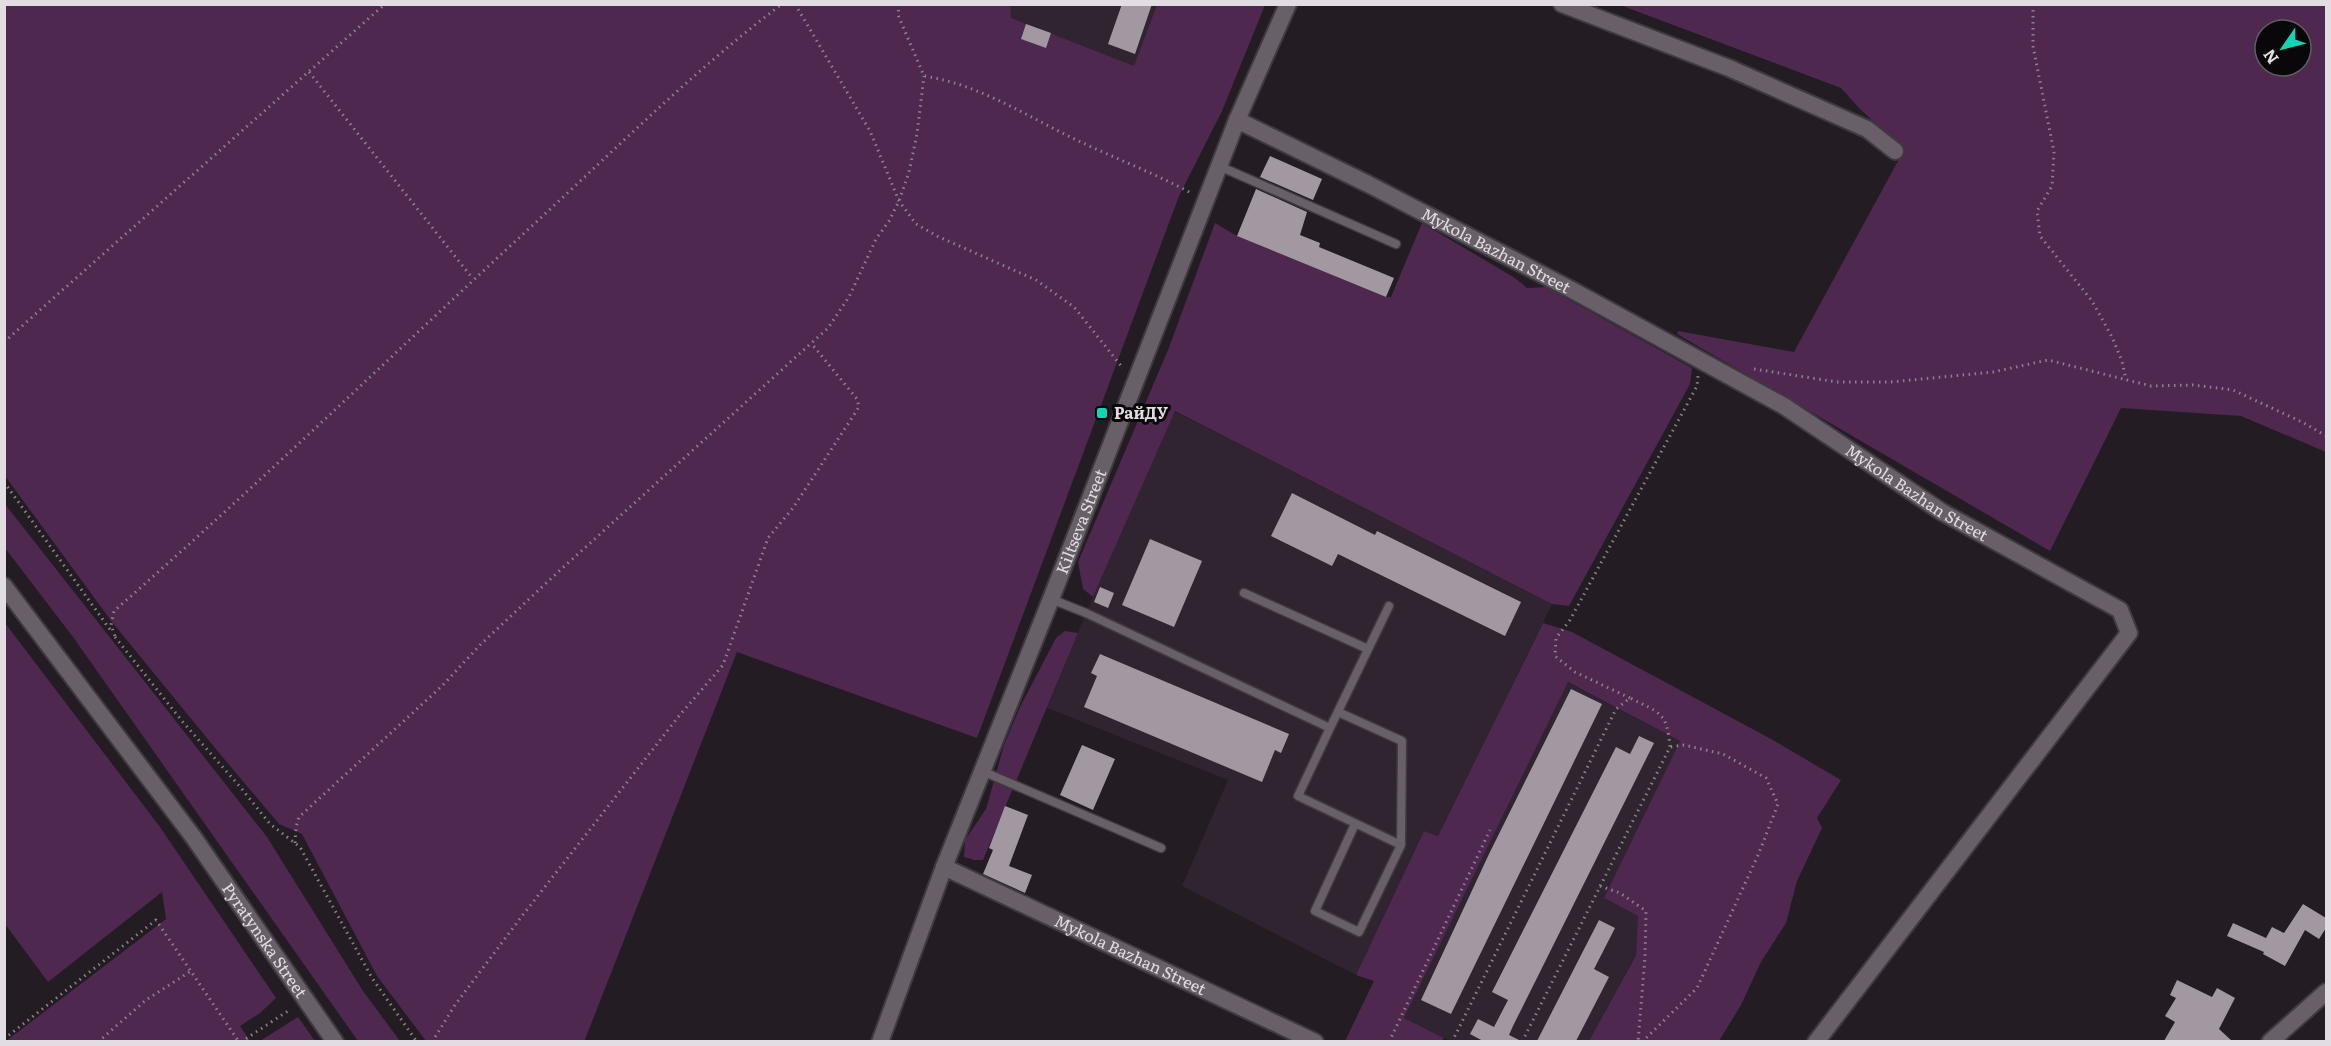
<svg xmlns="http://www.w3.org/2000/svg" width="2331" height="1046" font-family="Literata,serif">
	<rect width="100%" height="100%" fill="#231c23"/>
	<path fill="#302430" d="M963 5H1193L1157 102Z
		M1174 411 1552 604 1438 836 1424 831 1356 975 1182 886 1228 780 1047 708 1086 613Z
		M1567 682 1680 741 1604 898 1638 916 1636 954 1589 1041H1451L1404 1018Z"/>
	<path fill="#4f2850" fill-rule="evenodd" d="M4 5H1010L1011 18 1134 66 1157 5H1265L1222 111 1179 196 977 738 737 652 584 1042 426 1041 377 976 302 834 279 824 220 754 112 622 5 476Z
		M1620 5H2326V452L2241 416 2121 408 2050 551 1677 334 1678 331 1794 352 1904 150 1859 108 1841 88ZM2265 30H2301V66H2265Z
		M1215 223 1237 236 1386 297H1391L1422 223 1515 278 1527 288 1546 287 1692 368 1690 384 1569 606 1552 604 1175 411 1093 597 1083 589 1078 562 1168 350Z
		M4 503 267 837 363 991 400 1041H358L73 637 5 548Z
		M5 623 160 827 276 998 260 1013 240 1026 250 1041H6L166 919 162 892 48 982 5 924Z
		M1543 623 1572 632 1771 739 1841 780 1817 818 1822 828 1797 881 1786 923 1761 962 1741 1005 1719 1041H1589L1636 955 1638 916 1604 898 1680 741 1568 682 1404 1018 1444 1038 1441 1042 1345 1041 1374 981 1356 975 1424 831 1438 836Z
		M1065 631 1078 633 983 860H974L964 857 965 840 986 809 1004 745 1020 707 1056 638Z
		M298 1017 315 1041H260Z"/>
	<path fill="#a298a2" d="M1122 4H1152L1135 54 1108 44Z
		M1026 24 1051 33 1046 48 1021 39Z
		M1270 156 1322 179 1313 200 1260 177Z
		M1256 189 1307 212 1300 235 1320 243 1319 247 1394 278 1386 297 1237 236Z
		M1292 493 1375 535 1377 531 1521 602 1505 636 1338 554 1332 566 1271 536Z
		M1150 539 1202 561 1174 627 1122 605Z
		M1100 587 1114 593 1108 608 1094 602Z
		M1100 654 1289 734 1281 753 1275 750 1262 782 1084 707 1097 676 1091 673Z
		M1571 689 1602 704 1451 1014 1421 1000 1489 854Z
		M1639 736 1654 743 1513 1026 1509 1035 1521 1041H1483L1470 1034 1478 1019 1494 1027 1508 1000 1492 992 1616 747 1630 754Z
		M1082 745 1115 759 1093 810 1060 795Z
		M1005 806 1028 815 1009 866 1032 875 1025 893 983 874 993 850 989 848Z
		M2303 904 2326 918V928L2319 939 2305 930 2285 966 2263 954 2264 952 2227 936 2233 923 2266 938 2272 927 2284 933Z
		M1599 920 1615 928 1594 969 1609 977 1576 1041H1537Z
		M2177 980 2212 997 2217 988 2235 998 2219 1029 2232 1041H2164L2175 1022 2165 1016 2176 998 2170 995Z"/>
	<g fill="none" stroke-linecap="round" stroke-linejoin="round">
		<g stroke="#3f3a3f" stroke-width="11">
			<path id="service" d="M1219 166 1396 244
				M1244 593 1368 649
				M1051 599 1086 613 1330 728 1389 606
				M1338 712 1402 741 1401 845
				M1330 728 1298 796 1401 845 1359 932 1315 911 1355 824
				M982 771 1161 848"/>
		</g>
		<g stroke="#3f3a3f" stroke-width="20">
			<g id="minor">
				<path d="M1562 4 1729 68 1867 129 1895 151"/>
				<path id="s1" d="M1237 120 1368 184 1572 290 1784 406 1942 512 2120 610 2129 633 1816 1042"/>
				<path id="s2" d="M944 867 1315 1042"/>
				<path d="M2270 1042 2326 992"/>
			</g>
		</g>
		<g stroke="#3f3a3f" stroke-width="20">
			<g id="tertiary">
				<path id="s3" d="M4 586 194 838 335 1042"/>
				<path id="s4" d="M880 1042 944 867 1051 599 1237 120 1288 4"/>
			</g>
		</g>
		<path stroke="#8a848a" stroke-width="3" stroke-dasharray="1.5 4.5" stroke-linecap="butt" d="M795 4 870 131 899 201 916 224 937 236 1036 280 1074 307 1122 367
			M899 4 898 15 924 76C982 85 1031 119 1083 143 1119 160 1156 174 1191 193
			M2033 4V46L2054 152 2052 186 2037 211 2040 236 2092 301 2112 337 2122 361 2126 380
			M309 72 473 279
			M4 342 385 4
			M1754 369 1837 382H1891L1993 372 2048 360 2151 386 2193 385 2233 390 2304 423 2326 436
			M4 482 111 631
			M115 636 111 625 114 611C257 486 394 353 534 224 616 149 693 71 782 4
			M115 637 182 721 241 788 270 824 300 847 372 978 417 1042
			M1630 698 1575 672 1555 656 1556 638 1570 620 1697 386 1698 376
			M295 843 296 827 299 817 442 686 481 644 557 573 828 328 849 297 876 239 889 221 899 201 909 172 917 134 924 76
			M1600 886 1620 893 1646 911 1645 957 1638 1042
			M4 1039 156 920 239 1042
			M98 1042 146 1000 191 971
			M241 1042 291 1009
			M432 1042 455 1005 522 916 679 716 723 665 768 538 793 508 859 407 857 399 811 343
			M1389 1042 1490 830
			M1452 1042 1616 709 1630 698C1660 713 1667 712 1670 747L1522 1042
			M1642 1042 1697 988 1759 853 1778 804 1766 778 1723 754 1684 745 1670 747"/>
		<use href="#service" stroke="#685f68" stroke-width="8"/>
		<use href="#minor" stroke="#685f68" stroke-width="16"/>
		<use href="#tertiary" stroke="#685f68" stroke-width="16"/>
	</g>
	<rect fill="#11d5b4" stroke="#0a070a" stroke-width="2" x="1096" y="407" width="12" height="12" rx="3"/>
	<g text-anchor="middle" stroke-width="6" stroke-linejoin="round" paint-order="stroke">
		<g font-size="16" fill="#e2dde2" stroke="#0a070a">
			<text dy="6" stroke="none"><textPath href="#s1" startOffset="290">Mykola Bazhan Street</textPath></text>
			<text dy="6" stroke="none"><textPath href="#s1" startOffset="776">Mykola Bazhan Street</textPath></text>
			<text dy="6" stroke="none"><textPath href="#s4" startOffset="558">Kiltseva Street</textPath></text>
			<text dy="6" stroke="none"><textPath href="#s3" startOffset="440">Pyratynska Street</textPath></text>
			<text dy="6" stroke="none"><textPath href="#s2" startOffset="206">Mykola Bazhan Street</textPath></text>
		</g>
		<g font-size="16" font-weight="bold" fill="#e2dde2" stroke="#0a070a" text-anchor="start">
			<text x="1114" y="419">РайДУ</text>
		</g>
	</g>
	<rect width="2331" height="1046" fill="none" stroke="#e2dde2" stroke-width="12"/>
	<g transform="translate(2283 48) rotate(235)"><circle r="28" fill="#0a070a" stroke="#605d60" stroke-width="1.5"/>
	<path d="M0-4.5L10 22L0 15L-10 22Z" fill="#11d5b4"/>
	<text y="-9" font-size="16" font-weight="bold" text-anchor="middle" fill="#e2dde2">N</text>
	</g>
</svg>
